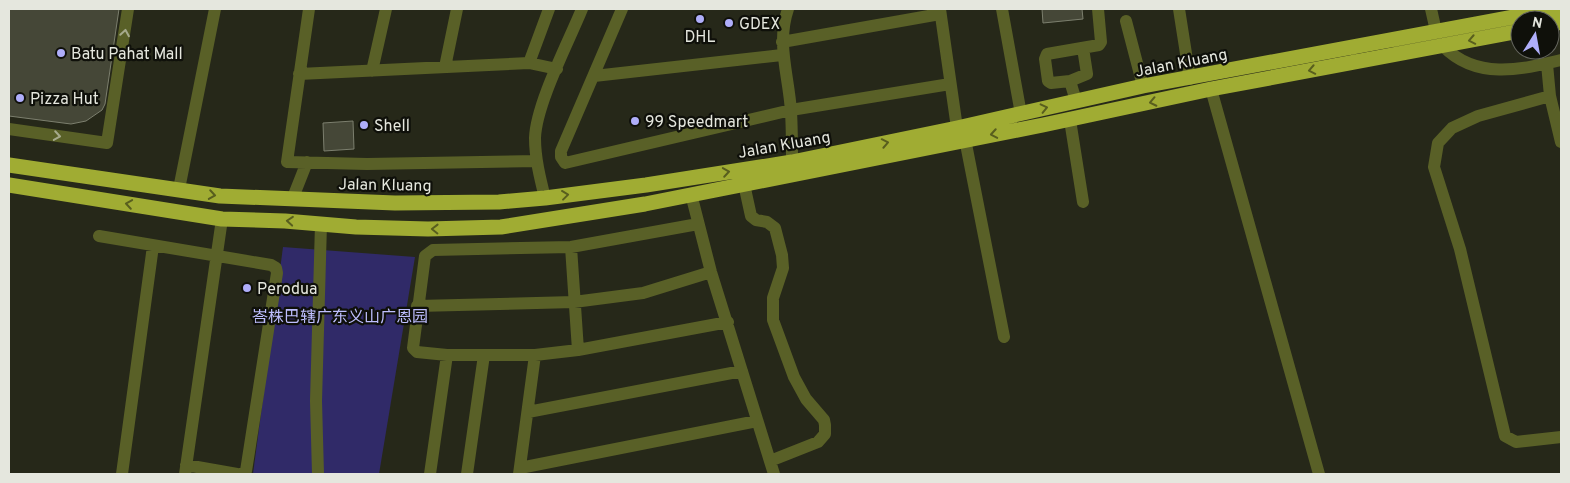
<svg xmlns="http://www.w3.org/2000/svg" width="1570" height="483" font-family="Overpass,'Noto Sans SC',sans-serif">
	<rect width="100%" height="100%" fill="#262819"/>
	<path fill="#302a68" d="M283 247 415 257 379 474H253Z"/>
	<path fill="#454737" stroke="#7c7f6e" d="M9 9H119L105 104 102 110 86 121 71 124 9 116Z
		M1042 9H1082L1083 19 1043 23Z
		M353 121 354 149 324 151 323 123Z"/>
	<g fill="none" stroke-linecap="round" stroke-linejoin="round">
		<path stroke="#596027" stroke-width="12" d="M309 9 287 162 367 164 537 161
			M622 9 561 151V157L565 163 791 110 950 84
			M788 9C776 44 789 76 791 112 792 128 792 145 792 162
			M940 9 957 128
			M1002 9 1021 114
			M1179 9 1190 79
			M1431 9 1436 31
			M1126 21 1143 86
			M782 42 940 14
			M1443 46C1476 80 1520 70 1561 60
			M529 63 549 9
			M1547 64 1550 96 1561 142
			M445 67 457 9
			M372 71 386 9
			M299 74 529 63 557 69
			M594 76 782 55
			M1070 81 1087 74 1083 48
			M1211 89 1319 474
			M1550 96 1478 116 1452 128 1438 143 1434 167 1460 249 1505 436 1516 442 1561 437
			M1076 101 1070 81 1051 83 1048 81 1045 59 1047 54 1099 45 1101 42 1098 9
			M1070 120 1083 202
			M9 129 107 143 128 9
			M965 139 1004 337
			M744 184 751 216 756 220 767 222 775 228 782 255 783 268 773 298V320L794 377 806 399 824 420 825 425V434L818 442 770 461
			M179 189 215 9
			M691 194 711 272 774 474
			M545 198C540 178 535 158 535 138 536 104 569 41 582 9
			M292 200 307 162
			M698 224 571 247 433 250 425 256 413 348 417 352 447 355H535L578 350 728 322
			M99 236 271 265 276 268 277 273 246 471 241 474
			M571 247 578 350
			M417 306 574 302 643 293 711 272
			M528 412 742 371
			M186 465 237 474
			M520 468 757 421
			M122 474 153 246
			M185 474 222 219
			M318 474 316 401 321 224
			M430 474 447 355
			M467 474 484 355
			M519 474 535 355"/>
		<path stroke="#a0ac33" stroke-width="15" d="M1550 25 1561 22
			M9 165 220 196 395 203 499 202 545 198 646 185 792 162 957 128 1143 86 1556 9
			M9 185 222 219 285 221 356 227 428 229 501 227 645 204 1043 125 1211 89 1520 31"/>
	</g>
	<defs><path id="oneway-chevron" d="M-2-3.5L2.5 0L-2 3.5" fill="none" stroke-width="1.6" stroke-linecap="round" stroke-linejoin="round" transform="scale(1.25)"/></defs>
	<g stroke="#a6aa8c">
		<use href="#oneway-chevron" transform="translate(125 33) rotate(-81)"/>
		<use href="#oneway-chevron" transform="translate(57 136) rotate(9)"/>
	</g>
	<g stroke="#585e1e">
		<use href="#oneway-chevron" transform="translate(1472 40) rotate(169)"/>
		<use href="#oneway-chevron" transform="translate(1312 70) rotate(169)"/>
		<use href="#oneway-chevron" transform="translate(1153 102) rotate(168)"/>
		<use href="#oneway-chevron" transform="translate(1044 108) rotate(-13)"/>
		<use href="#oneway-chevron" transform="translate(994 134) rotate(170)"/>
		<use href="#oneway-chevron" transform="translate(885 143) rotate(-11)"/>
		<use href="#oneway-chevron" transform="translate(726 172) rotate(-9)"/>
		<use href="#oneway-chevron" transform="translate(212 195) rotate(9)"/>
		<use href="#oneway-chevron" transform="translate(565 195) rotate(-7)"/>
		<use href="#oneway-chevron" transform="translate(129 204) rotate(-171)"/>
		<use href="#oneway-chevron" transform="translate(290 221) rotate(-175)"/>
		<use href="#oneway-chevron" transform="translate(435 229) rotate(-179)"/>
	</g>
	<g fill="#afaefa" stroke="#0f100a" stroke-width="2">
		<circle cx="700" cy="19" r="5"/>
		<circle cx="729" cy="23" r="5"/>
		<circle cx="61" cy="53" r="5"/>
		<circle cx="20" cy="98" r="5"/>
		<circle cx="635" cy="121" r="5"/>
		<circle cx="364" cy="125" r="5"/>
		<circle cx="247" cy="288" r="5"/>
	</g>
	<g text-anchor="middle" stroke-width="4.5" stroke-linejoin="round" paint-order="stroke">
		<g font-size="16" fill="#e5e7de" stroke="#0f100a" text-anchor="start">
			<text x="739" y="29">GDEX</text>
			<text x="700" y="42" text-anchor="middle">DHL</text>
			<text x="71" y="59">Batu Pahat Mall</text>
			<text x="30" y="104">Pizza Hut</text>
			<text x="645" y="127">99 Speedmart</text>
			<text x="374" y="131">Shell</text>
			<text x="257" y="294">Perodua</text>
		</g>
		<g font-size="16" fill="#e5e7de" stroke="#0f100a">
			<text transform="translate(1181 62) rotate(-11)" y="6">Jalan Kluang</text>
			<text transform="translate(784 144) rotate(-10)" y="6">Jalan Kluang</text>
			<text transform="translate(385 184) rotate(1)" y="6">Jalan Kluang</text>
		</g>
		<g font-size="16" fill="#bebefe" stroke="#0f100a">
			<text x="340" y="322">峇株巴辖广东义山广恩园</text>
		</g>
	</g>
	<rect width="1570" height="483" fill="none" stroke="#e5e7de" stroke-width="20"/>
	<g transform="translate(1535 35) rotate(11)"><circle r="24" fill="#0f100a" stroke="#65665f"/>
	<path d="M0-4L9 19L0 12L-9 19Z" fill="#afaefa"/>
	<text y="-8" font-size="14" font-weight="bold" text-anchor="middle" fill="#e5e7de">N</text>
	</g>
</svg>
